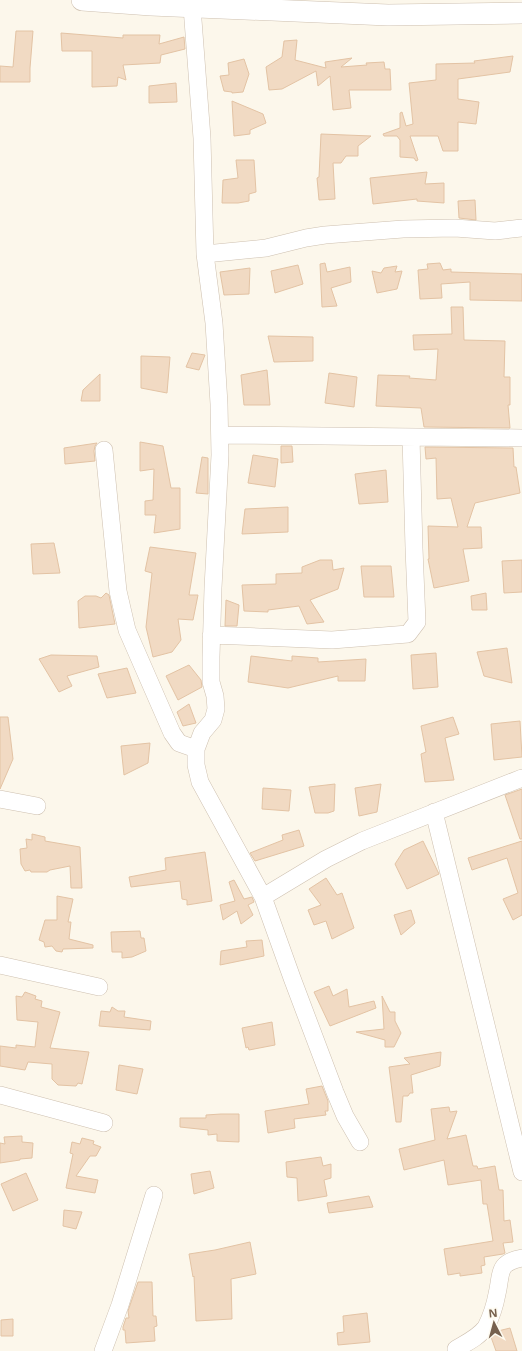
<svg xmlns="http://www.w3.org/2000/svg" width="522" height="1351" font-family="'Noto Sans',sans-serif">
	<rect width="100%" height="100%" fill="#fcf7eb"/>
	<path fill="#f1dac3" stroke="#e3c3a4" d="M16 31H33L30 68V82H0V66L13 67Z
		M61 33 123 38V35H160L159 44 184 37 185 49 161 55 160 63 123 65 126 80 118 77 117 86 92 87V51H62Z
		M297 40 295 60 326 68 325 62 352 58 341 67 367 65 366 63 384 62 385 69H390L391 90H349L351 108 333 110 330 76 318 86 316 71 282 89 269 90 266 67 282 57 284 41Z
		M513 56 510 72 458 79V99L479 102 476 124 458 122V151H443L438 136H410L418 160 416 161 414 158 400 157V140L397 136H384L383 134 400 128V113L402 112 406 126 413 124 409 83 436 80V64L475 63 474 61Z
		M244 59 249 74 243 92 232 93V92L224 91 220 76 229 75 228 63Z
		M176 83 177 102 149 103V86Z
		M232 101 263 114 266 123 250 130V134L234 136Z
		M321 134 371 136 358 146V156H346L341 163H333L335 199 319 200 317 178 319 177Z
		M236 160H254L256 192 249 194V201L238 203H222L223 180 238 178Z
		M427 172 425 184 444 183V203L417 201V199L373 204 370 178Z
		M475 200 476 220 459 218 458 201Z
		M325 263 327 272 350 267 351 282 331 288 337 306 322 307 320 264Z
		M440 263 443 270 451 269V272L522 274V301L470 300V282L441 284 442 298 420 299 418 270 428 269 427 264Z
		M298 265 303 284 275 293 271 271Z
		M397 266 395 272 402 271 397 289 377 293 372 271 381 273 384 268Z
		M250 268 249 294 224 295 220 272Z
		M451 307H463L464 340 505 341 504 377H510V405H508L510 428 424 427 421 408 376 406 378 375 410 376 409 378 436 380 438 349 414 350 413 335 452 334Z
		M268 336 313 337V361L274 362Z
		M192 353 205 355 199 370 186 367Z
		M141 356 170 357 167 393 141 388Z
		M267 370 270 405H244L241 375Z
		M329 373 357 377 354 407 325 403Z
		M100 374V401H81L83 390Z
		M140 442 163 446 171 488H180V529L154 533 156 515H145V501L153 500 154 469 140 471Z
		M97 443 95 446 94 451 95 461 65 464 64 448Z
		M281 446H292L293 462 281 463Z
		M425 447 513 448 514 467H516L520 493 475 503 467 527H481L482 548 463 549 469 581 434 588 428 559H429L428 526 458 527 451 498 437 499 436 458 426 459Z
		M253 455 278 459 275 487 248 483Z
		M202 457 208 458V494L196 493Z
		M386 470 388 502 359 504 355 474Z
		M288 507V532L242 534 245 509Z
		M54 543 60 573 33 574 31 544Z
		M150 547 196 553 189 595H198L193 620 178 619 181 640 172 652 153 657 146 627 152 573 145 571Z
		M320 560H332L333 570 344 568 338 589 310 600 324 622 307 624 299 606 268 610V612L244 611 242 585 276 584V574L302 573V567Z
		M522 560V592L504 593 502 561Z
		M361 566H391L394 597H364Z
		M106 593 109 595 115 624 79 628 78 601 85 596H96L101 598Z
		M486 593 487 610H472L471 596Z
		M226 600 239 605 237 626H225Z
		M507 648 512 683 484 676 477 652Z
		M436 653 438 687 413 689 411 655Z
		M51 655 97 656 99 667 67 676 72 686 59 692 39 659Z
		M251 656 292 661V656L318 658V662L366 659 365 681H338V676L288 688 248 682Z
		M189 665 201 680 202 687 178 700 166 676Z
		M127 668 136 693 107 698 98 674Z
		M189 704 196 723 183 726 177 712Z
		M0 717H8L13 759 0 789Z
		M453 717 459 734 445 738 454 780 425 782 421 754 426 752 421 726Z
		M520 721 522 757 494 760 491 724Z
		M150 743 148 763 124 775 121 746Z
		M335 784 334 811 328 813H315L309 787Z
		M381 784 377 812 359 816 355 788Z
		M263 788 291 790 289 811 262 809Z
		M522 789V839H520L505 795Z
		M299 830 304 846 255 861 250 853 283 840 282 835Z
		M32 834 45 837V841L80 847 82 888H71L70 866 50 870 47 872H31L30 870 25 871 21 864 20 849 27 848 26 839 32 840Z
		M423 841 439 874 407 889 395 864 404 850Z
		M522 841V915L513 920 503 899 518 893 507 858 472 870 468 858Z
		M205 852 212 901 187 905V900L182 899 180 881 131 887 129 877 166 870 165 858Z
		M326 878 337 895 342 893 354 928 332 939 326 921 314 925 308 910 321 905 309 889Z
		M234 880 244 899 252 897 254 902 248 905 253 915 241 924 237 911 223 920 220 905 235 901 229 882Z
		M57 896 73 899 68 922H71L69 939 93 945V948L63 949 62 952 56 951 52 946 45 947 44 942 39 940 45 920H57Z
		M411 910 415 923 401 935 394 915Z
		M140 931 141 938H144L146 951 132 957 122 958V952H112L111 932Z
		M262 940 264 956 220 965 221 951 247 947 246 941Z
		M329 986 333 996 347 989 349 1007 374 1001 376 1008 330 1026 314 992Z
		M25 992 36 996 35 999 42 1001 41 1007 60 1012 50 1048 89 1052 82 1084 78 1083 76 1086 58 1085 52 1079V1064L28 1062 25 1070 0 1066V1046L16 1048V1045L35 1047 38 1022 17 1020 16 996 22 997Z
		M382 996 390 1012H395V1021L401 1033 394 1047H385V1040L356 1032 384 1029Z
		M112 1007 118 1011H125L124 1017 151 1021 150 1030 99 1026 101 1011 110 1012Z
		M272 1022 275 1045 249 1050 248 1047 246 1048 242 1028Z
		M441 1052 440 1066 411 1075 413 1093H410L408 1096H403L401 1122H396L389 1067 410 1064 404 1058Z
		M119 1065 143 1069 137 1094 116 1090Z
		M322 1086 328 1101V1111H325L326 1115 294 1119 295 1128 268 1133 265 1111 309 1104 306 1089Z
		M449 1107 450 1112 457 1111 447 1139 466 1135 473 1166H477L478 1169 495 1166 499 1190H503L504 1221 510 1220 513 1242 503 1243 505 1253 503 1254 484 1257 485 1265 481 1266 482 1273 460 1276V1273L448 1275 444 1249 493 1241 487 1204H483L481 1180 448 1185 444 1160 404 1170 399 1149 435 1140 431 1109Z
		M221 1114H239V1142L217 1141V1134L208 1135V1130L180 1127V1118H206V1115Z
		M22 1136V1142L33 1143 32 1158 20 1159V1160L0 1163V1143L5 1144 4 1137Z
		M82 1138 94 1141 93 1144 101 1147 96 1156H90L76 1176 98 1180 95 1193 66 1188 73 1154 70 1153 72 1142 80 1144Z
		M321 1157 323 1166 331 1164V1178L324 1180 327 1196 298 1201 297 1178 287 1177 286 1162Z
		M210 1171 214 1188 194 1194 191 1174Z
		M26 1173 38 1200 13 1211 1 1184Z
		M369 1196 373 1207 329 1213 327 1203Z
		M64 1210 82 1212 76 1229 63 1226Z
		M250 1242 256 1274 231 1279 232 1319 196 1321 194 1276 193 1277 189 1254 215 1250Z
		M138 1282H152L153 1316H156L157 1326 154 1327 155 1341 126 1343 125 1330H123V1327L126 1318H129L128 1311Z
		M367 1313 370 1342 338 1345 337 1333 344 1332 343 1316Z
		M13 1319V1336H1V1320Z
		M510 1328 517 1351H496L491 1337 494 1332Z"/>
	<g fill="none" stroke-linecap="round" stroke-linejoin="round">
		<g stroke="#cec0b0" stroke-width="18">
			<path id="minor" d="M192 7 202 138 205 254 214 323 219 404 220 455 213 588 211 657V682L215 696 216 709 213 720 202 733 196 749V765L200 782 263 897 292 978 335 1092 345 1116 360 1142
				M205 254 266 248 306 238 325 235 403 229 455 228 495 231 522 228
				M220 435 522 438
				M104 450 118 591 127 630 172 733 179 743 196 749
				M211 635 332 640 408 634 417 622 414 548 411 437
				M0 799 37 806
				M434 812 522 1172
				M263 897 326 859 362 841 522 778
				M0 965 99 987
				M0 1095 104 1123
				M456 1349C466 1343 479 1337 486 1327 491 1317 495 1305 497 1294 502 1274 496 1263 522 1258
				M103 1351 120 1305 154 1195"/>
		</g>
		<g stroke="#cec0b0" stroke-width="22">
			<path id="tertiary" d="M82 0 151 5 388 15 522 13"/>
		</g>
		<use href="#minor" stroke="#fff" stroke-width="17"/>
		<use href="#tertiary" stroke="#fff" stroke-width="21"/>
	</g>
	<g transform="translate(494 1323) rotate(354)" stroke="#fefbf1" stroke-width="3" paint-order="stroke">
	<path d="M0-3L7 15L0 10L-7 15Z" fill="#77614e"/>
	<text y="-6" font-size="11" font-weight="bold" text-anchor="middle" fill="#77614e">N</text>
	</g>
</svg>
